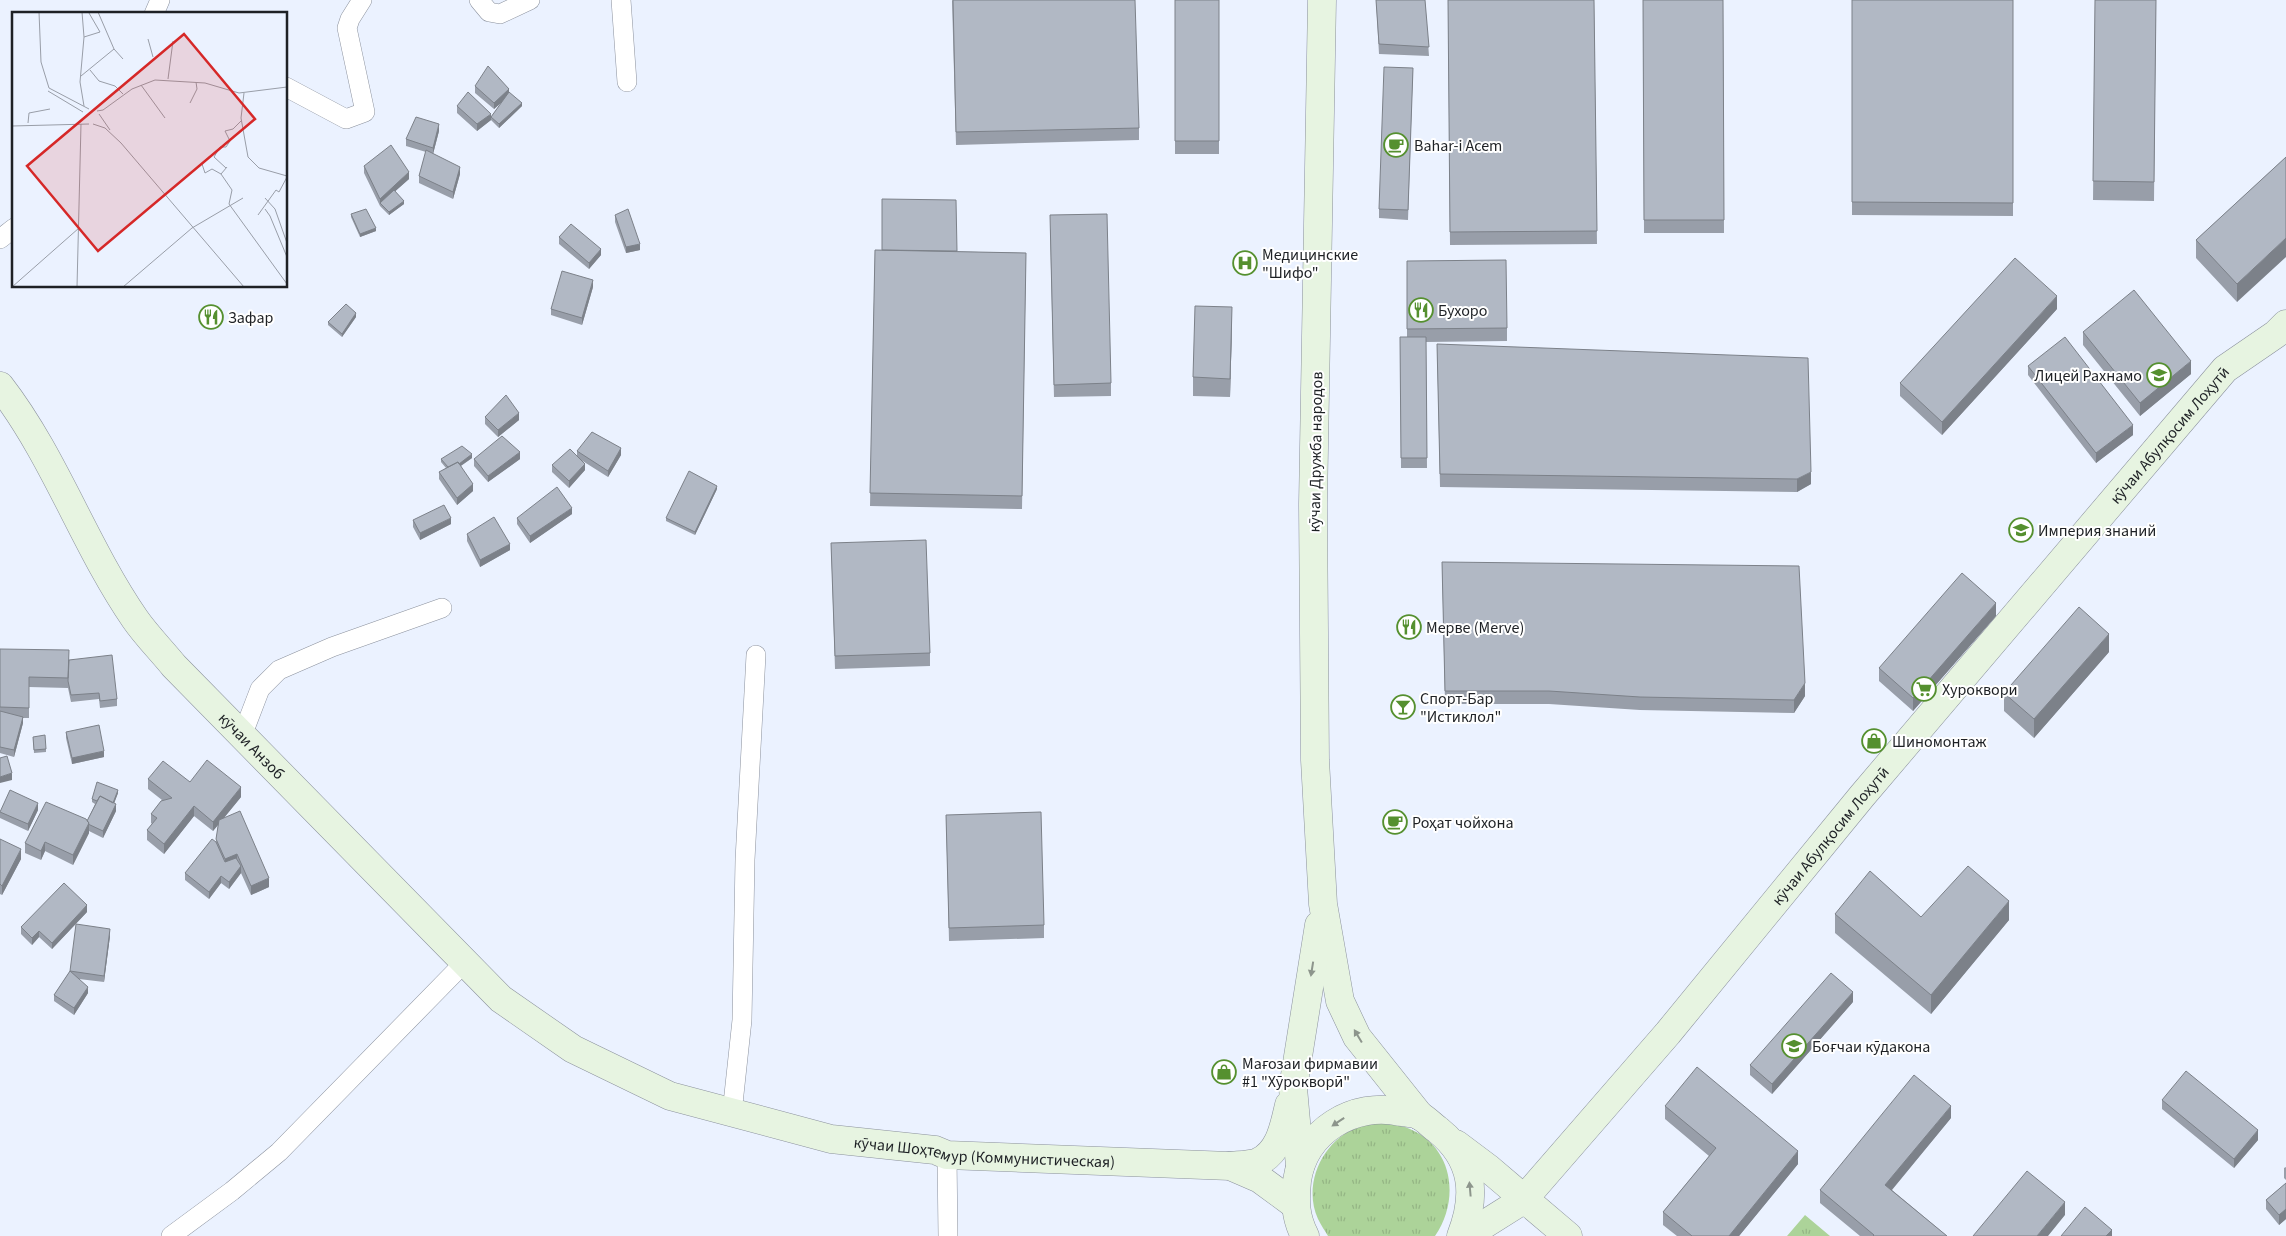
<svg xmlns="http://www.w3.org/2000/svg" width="2286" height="1236" font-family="'Source Sans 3',sans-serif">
	<defs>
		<pattern id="grass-tufts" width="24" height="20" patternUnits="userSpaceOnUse" patternTransform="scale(1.25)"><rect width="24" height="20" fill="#acd399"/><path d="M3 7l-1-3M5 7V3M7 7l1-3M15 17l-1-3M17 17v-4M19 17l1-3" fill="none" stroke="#94b584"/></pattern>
	</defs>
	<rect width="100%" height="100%" fill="#ebf2ff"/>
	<path fill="url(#grass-tufts)" d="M1382 1123C1389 1124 1398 1125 1405 1127 1453 1144 1461 1198 1435 1236H1328C1325 1231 1321 1225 1318 1219 1302 1184 1323 1139 1359 1127 1366 1124 1375 1124 1382 1123Z
		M1805 1215 1830 1236H1787Z"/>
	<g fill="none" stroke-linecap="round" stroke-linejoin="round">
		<g stroke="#8b919d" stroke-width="20">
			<path id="street" d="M479 0 489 12 500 14 530 0
				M621 0 627 82
				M154 14 160 0
				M286 87 346 119 365 112 347 28 350 19 362 0
				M0 239 14 228
				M242 736 260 689 279 670 332 647 442 608
				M732 1113 742 1020 745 860 756 655
				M947 1155 948 1236
				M171 1236 232 1191 279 1152 464 963"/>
		</g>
		<g stroke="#8b919d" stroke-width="29">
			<g id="secondary">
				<path d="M1322 0 1313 504 1315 760 1323 904 1340 1001 1357 1037 1420 1116"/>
				<path id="s1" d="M0 386C55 457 84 545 135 619 146 635 161 650 174 666L501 999 573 1049 670 1096 831 1139 935 1150 947 1155 1230 1166 1260 1179 1294 1204"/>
				<path d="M1456 1144 1488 1168 1568 1236"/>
				<path d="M1230 1166C1238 1165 1250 1165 1258 1162 1280 1152 1284 1126 1289 1105"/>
				<path d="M1300 1166 1293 1088 1319 925"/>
				<path d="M1305 1236C1295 1217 1295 1201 1297 1181 1304 1131 1354 1101 1401 1112 1407 1113 1415 1113 1420 1116 1426 1119 1432 1126 1438 1130 1474 1159 1477 1195 1461 1236"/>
				<path id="s2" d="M1466 1236 1523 1200 1668 1033 1862 796 2225 369 2276 334 2286 324"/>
			</g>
		</g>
		<use href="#street" stroke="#fff" stroke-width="19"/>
		<use href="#secondary" stroke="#e7f4e1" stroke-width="28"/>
	</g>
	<path fill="#989ea9" d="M952 0 1139 128V140L956 145Z
		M1175 0H1219V154H1175Z
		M1376 0H1425L1429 56 1379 54Z
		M1448 0H1594L1597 244 1450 245Z
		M1643 0H1723L1724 233H1644Z
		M1852 0H2013V216L1852 215Z
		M2095 0H2156L2154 201 2093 200Z
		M1413 68 1408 220 1379 218V209Z
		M475 86 509 92 522 106 499 128 491 120 477 131 457 113V106L491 117 502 102 494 109 475 93Z
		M439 131 433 154 460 174 453 199 419 183V176L426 152 406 146V139Z
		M2286 157 2237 302 2196 258V240Z
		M364 166 409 179 395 191 404 204 389 215 380 206 364 173Z
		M351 214 376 231 360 237 351 217Z
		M615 215 640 250 626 253 615 222Z
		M1050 228 1111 383V396L1054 397Z
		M559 237 601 255 589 269 559 244Z
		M875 250 1026 253 1022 509 870 506Z
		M1407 261 1507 328V341L1426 342 1427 468H1401L1400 337H1407Z
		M593 287 582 325 551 315V309Z
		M2057 309 1942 435 1900 396V383Z
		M356 317 342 337 328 325V322Z
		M1232 326 1230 397 1193 396V377Z
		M2083 332 2191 374 2140 416 2083 345Z
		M1437 344 1811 484 1797 492 1440 487Z
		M2028 366 2133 435 2096 463 2028 375Z
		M485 417 519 420 498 437 485 424Z
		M577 451 621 455 608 477 581 460 585 470 569 488 552 472V465L577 456Z
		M472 458 461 466 473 491 457 505 439 479V472L446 468 441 462V459Z
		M474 459H520L488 482 474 466Z
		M717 489 695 535 666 521V518Z
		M572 514 530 543 517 524V518Z
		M413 520 451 524 420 540 413 527Z
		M467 534 510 550 480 567 467 541Z
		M831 543 930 653V666L835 669Z
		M1442 562 1805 696 1794 713 1640 710 1549 704H1445Z
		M1996 616 1913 711 1879 681V668Z
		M0 649 69 660 117 699V706L100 708 99 699 71 702 68 688 29 687V718H23V723L14 757 0 753Z
		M2109 652 2034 738 2004 711V693Z
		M66 732 104 757 72 764 66 738Z
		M33 737 46 749V752L34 753Z
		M148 779 190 782 241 797 224 818 269 887 251 895 241 873 229 889 221 883 209 899 185 880V873L216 842 218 825 213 831 194 816 164 854 147 840V830L152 824 151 823V814L162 800 148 789Z
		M118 793 114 803 116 811 103 838 89 831V833L73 865 45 851 41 860 25 853V843L87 821 95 804 92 802V799Z
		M38 810 28 831 0 818V812Z
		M946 815 1044 925V938L949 941Z
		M0 839 21 859 2 895 0 894Z
		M87 912 52 949 39 937 32 945 21 934V927Z
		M1835 914 1921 917 2009 920 1931 1014 1835 933Z
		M110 936 104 982 79 979 88 993 74 1015 54 1001V995L70 971Z
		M1853 1002 1772 1094 1750 1075V1065Z
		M2162 1100 2258 1140 2234 1168 2162 1109Z
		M1665 1106 1798 1164 1739 1236H1677L1663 1225V1212L1709 1156 1665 1119Z
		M1951 1118 1892 1190 1947 1236H1860L1820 1203V1190Z
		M2286 1167V1180L2284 1178V1168Z
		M2286 1183V1219L2279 1225 2266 1209V1200Z"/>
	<path fill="#7c8189" d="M509 89V96L494 109V103Z
		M522 103V106L499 128V124Z
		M491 114V120L477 131V124Z
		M439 124V131L433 154V148Z
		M460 167V174L453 199V192Z
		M409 172V179L381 204 380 203V199Z
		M404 201V204L389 215V212Z
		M376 228V231L360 237V234Z
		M2286 238V257L2237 302V284Z
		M640 244V250L626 253V247Z
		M601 249V255L589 269V263Z
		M593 280V287L582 325V318Z
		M2057 296V309L1942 435V422Z
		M1232 307V326L1230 397V379Z
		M356 313V317L342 337V334Z
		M2191 361V374L2140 416V403Z
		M519 413V420L498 437V430Z
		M2133 425V435L2096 463V453Z
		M621 448V455L608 477V471Z
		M520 452V459L488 482V476Z
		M472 454V458L450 473V470Z
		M585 464V470L569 488V481Z
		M1811 472V484L1797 492V479Z
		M473 484V491L457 505V498Z
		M717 486V489L695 535V532Z
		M572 508V514L530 543V536Z
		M451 518V524L420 540V533Z
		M510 544V550L480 567V560Z
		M1996 603V616L1913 711V698Z
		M2109 634V652L2034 738V719Z
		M1805 683V696L1794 713V700Z
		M23 717V723L14 757V750Z
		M104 751V757L72 764V758Z
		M12 773V780L0 783V777Z
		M241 787V797L213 831V822Z
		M118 790V793L112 809V806Z
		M38 803V810L28 831V824Z
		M116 804V811L103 838V831Z
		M194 806V816L164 854V844Z
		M89 823V833L73 865V855Z
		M45 842V851L41 860V851Z
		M21 849V859L2 895V886Z
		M237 854V864L225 869V859Z
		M241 866V873L229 889V882Z
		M221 876V883L209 899V892Z
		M269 878V887L251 895V886Z
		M2009 901V920L1931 1014V995Z
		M87 905V912L52 949V943Z
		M110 929V936L104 982V976Z
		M39 931V937L32 945V938Z
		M88 987V993L74 1015V1008Z
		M1853 992V1002L1772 1094V1084Z
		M1951 1106V1118L1885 1198V1185Z
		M2258 1130V1140L2234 1168V1159Z
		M1798 1151V1164L1739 1236H1729Z
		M2065 1202V1215L2048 1236H2037Z
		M2286 1209V1219L2279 1225V1215Z
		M2112 1230V1236H2106Z"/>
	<path fill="#b1b8c4" stroke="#7c8189" d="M953 0H1135L1139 128 956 132Z
		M1175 0H1219V141H1175Z
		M1376 0H1425L1429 47 1379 44Z
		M1448 0H1594L1597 231 1450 232Z
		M1643 0H1723L1724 220H1644Z
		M1852 0H2013V203L1852 202Z
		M2095 0H2156L2154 182 2093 181Z
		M488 66 509 89 494 103 475 86Z
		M1384 67 1413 68 1408 210 1379 209Z
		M468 92 491 114 477 124 457 106Z
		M509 92 522 103 499 124 491 117Z
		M416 117 439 124 433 148 406 139Z
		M391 145 409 172 380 199 364 166Z
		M426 150 460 167 453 192 419 176Z
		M2286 157V238L2237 284 2196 240Z
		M394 190 404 201 389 212 380 203Z
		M882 199 956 200 957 251 882 250Z
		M366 209 376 228 360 234 351 214Z
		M628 209 640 244 626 247 615 215Z
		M1107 214 1111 383 1054 385 1050 215Z
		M571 224 601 249 589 263 559 237Z
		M875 250 1026 253 1022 496 870 493Z
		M2015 258 2057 296 1942 422 1900 383Z
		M1506 260 1507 328 1407 329V261Z
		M562 271 593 280 582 318 551 309Z
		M2134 290 2191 361 2140 403 2083 332Z
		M346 304 356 313 342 334 328 322Z
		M1195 306 1232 307 1230 379 1193 377Z
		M1400 337H1426L1427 458H1401Z
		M2065 337 2133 425 2096 453 2028 366Z
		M1437 344 1808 358 1811 472 1797 479 1440 474Z
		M506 395 519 413 498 430 485 417Z
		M592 432 621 448 608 471 577 451Z
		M502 436 520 452 488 476 474 459Z
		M462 446 472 454 459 464 458 462 448 467 441 459Z
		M570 449 585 464 569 481 552 465Z
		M458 462 473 484 457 498 439 472Z
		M689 471 717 486 695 532 666 518Z
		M557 487 572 508 530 536 517 518Z
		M444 505 451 518 420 533 413 520Z
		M494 517 510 544 480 560 467 534Z
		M926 540 930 653 835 656 831 543Z
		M1442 562 1799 566 1805 683 1794 700 1640 697 1549 691H1445Z
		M1962 573 1996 603 1913 698 1879 668Z
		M2079 607 2109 634 2034 719 2004 693Z
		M0 649 69 650 68 678 29 677V708L0 707Z
		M112 655 117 699 100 701 99 693 71 695 68 681 69 660Z
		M0 711 23 717 14 750 0 747Z
		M99 725 104 751 72 758 66 732Z
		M45 735 46 749 34 750 33 737Z
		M7 756 12 773 0 777V758Z
		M207 760 241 787 213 822 194 806 164 844 147 830 157 818 151 814 161 801 172 798 148 779 163 761 190 782Z
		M97 782 118 790 113 803 100 796 97 801 92 799Z
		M10 790 38 803 28 824 0 812Z
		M100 796 116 804 103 831 88 824 89 823 87 821Z
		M46 802 86 819 89 823 73 855 45 842 41 851 25 843Z
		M240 811 269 878 251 886 237 854 225 859 216 839 219 820Z
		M1041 812 1044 925 949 928 946 815Z
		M0 839 21 849 2 886 0 884Z
		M212 839 216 842 225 862 236 858 241 866 229 882 221 876 209 892 185 873Z
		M1968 866 2009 901 1931 995 1835 914 1870 871 1921 917Z
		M64 883 87 905 52 943 39 931 32 938 21 927Z
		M76 924 110 929 104 976 70 971Z
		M70 971 88 987 74 1008 54 995Z
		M1831 973 1853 992 1772 1084 1750 1065Z
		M1697 1067 1798 1151 1729 1236H1692L1663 1212 1716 1148 1665 1106Z
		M2186 1071 2258 1130 2234 1159 2162 1100Z
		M1914 1075 1951 1106 1885 1185 1947 1236H1873L1874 1235 1820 1190Z
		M2027 1171 2065 1202 2037 1236H1973Z
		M2286 1183V1209L2279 1215 2266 1200Z
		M2085 1207 2112 1230 2106 1236H2061Z"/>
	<defs><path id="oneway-solid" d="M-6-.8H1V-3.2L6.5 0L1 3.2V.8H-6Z" transform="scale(1.25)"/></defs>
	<g fill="#8d958c">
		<use href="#oneway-solid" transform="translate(1312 969) rotate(99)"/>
		<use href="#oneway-solid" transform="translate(1358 1036) rotate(-121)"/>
		<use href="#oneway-solid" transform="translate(1338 1122) rotate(146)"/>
		<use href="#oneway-solid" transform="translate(1470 1189) rotate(-95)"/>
	</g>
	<defs>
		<g id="cafe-ring" transform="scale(1.25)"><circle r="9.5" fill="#fff" stroke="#55902f" stroke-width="1.5"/><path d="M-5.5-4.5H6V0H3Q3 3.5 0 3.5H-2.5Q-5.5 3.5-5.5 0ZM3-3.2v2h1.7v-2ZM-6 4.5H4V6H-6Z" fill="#55902f"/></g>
		<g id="hospital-ring" transform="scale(1.25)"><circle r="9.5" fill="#fff" stroke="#55902f" stroke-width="1.5"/><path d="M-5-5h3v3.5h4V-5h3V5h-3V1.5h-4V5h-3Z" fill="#55902f"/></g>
		<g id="restaurant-ring" transform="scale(1.25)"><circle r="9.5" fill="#fff" stroke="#55902f" stroke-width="1.5"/><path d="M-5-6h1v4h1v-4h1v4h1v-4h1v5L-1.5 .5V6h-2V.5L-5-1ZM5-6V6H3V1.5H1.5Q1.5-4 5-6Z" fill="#55902f"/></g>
		<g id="school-ring" transform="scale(1.25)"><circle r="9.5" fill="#fff" stroke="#55902f" stroke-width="1.5"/><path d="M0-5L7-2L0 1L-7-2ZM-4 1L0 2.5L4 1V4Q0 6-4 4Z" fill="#55902f"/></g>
		<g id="supermarket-ring" transform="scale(1.25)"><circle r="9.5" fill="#fff" stroke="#55902f" stroke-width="1.5"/><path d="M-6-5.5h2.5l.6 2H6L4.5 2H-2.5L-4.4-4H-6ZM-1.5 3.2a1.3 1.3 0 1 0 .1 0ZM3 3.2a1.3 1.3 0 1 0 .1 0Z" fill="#55902f"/></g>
		<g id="bar-ring" transform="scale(1.25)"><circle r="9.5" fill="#fff" stroke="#55902f" stroke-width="1.5"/><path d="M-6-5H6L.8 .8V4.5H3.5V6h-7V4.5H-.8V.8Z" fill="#55902f"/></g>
		<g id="shop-ring" transform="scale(1.25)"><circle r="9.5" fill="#fff" stroke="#55902f" stroke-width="1.5"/><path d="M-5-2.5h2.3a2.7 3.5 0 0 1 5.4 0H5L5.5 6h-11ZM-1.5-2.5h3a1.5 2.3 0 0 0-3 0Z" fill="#55902f"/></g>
	</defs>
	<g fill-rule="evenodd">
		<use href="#cafe-ring" x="1396" y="145"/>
		<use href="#hospital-ring" x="1245" y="263"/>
		<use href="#restaurant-ring" x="1421" y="310"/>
		<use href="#restaurant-ring" x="211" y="317"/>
		<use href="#school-ring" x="2159" y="375"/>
		<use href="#school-ring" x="2021" y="530"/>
		<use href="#restaurant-ring" x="1409" y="627"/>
		<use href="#supermarket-ring" x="1924" y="689"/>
		<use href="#bar-ring" x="1403" y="707"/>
		<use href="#shop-ring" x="1874" y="741"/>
		<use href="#cafe-ring" x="1395" y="822"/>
		<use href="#school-ring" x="1794" y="1046"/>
		<use href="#shop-ring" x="1224" y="1072"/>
	</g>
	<g text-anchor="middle" stroke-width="4" stroke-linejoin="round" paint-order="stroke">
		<g font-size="16" fill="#1e2125" stroke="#fff" text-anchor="start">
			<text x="1414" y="151">Bahar-i Acem</text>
			<text x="1262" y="260">Медицинские<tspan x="1262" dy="18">"Шифо"</tspan></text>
			<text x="1438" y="316">Бухоро</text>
			<text x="228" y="323">Зафар</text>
			<text x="2142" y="381" text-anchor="end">Лицей Рахнамо</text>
			<text x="2038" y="536">Империя знаний</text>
			<text x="1426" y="633">Мерве (Merve)</text>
			<text x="1942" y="695">Хуроквори</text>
			<text x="1420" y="704">Спорт-Бар<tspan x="1420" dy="18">"Истиклол"</tspan></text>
			<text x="1892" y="747">Шиномонтаж</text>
			<text x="1412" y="828">Роҳат чойхона</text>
			<text x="1812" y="1052">Боғчаи кӯдакона</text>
			<text x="1242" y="1069">Мағозаи фирмавии<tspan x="1242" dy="18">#1 "Хӯрокворӣ"</tspan></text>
		</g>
		<g font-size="16" fill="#1e2125" stroke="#fff">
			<text dy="6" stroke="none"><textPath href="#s2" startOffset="1069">кӯчаи Абулқосим Лоҳутӣ</textPath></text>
			<text transform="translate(1315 452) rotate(-89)" y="6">кӯчаи Дружба народов</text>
			<text dy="6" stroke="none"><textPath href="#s1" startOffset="442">кӯчаи Анзоб</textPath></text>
			<text dy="6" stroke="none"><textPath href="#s2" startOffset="544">кӯчаи Абулқосим Лоҳутӣ</textPath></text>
			<text dy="6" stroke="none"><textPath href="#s1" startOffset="1314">кӯчаи Шоҳтемур (Коммунистическая)</textPath></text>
		</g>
	</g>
	<g transform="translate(12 12)">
		<rect width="275" height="275" fill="#ebf2ff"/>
		<path fill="none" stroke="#999ea8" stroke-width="1" d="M27 0 29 50 37 76 77 97M70 0 72 25 68 70 72 94M86 0 102 37 111 47M77 1 88 20M72 25 88 20M136 27 141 45M78 58 87 69 103 74 111 82M69 64 102 37M156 67 161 29M129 73 153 106M36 79 71 100M232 81 229 106 236 145 247 156 275 164M178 91 185 77 184 70M85 99 91 98 120 77 143 68 193 71 227 81 275 75M87 102 98 118M16 111 17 101 38 97M81 112 93 116 109 131 232 275M0 114 77 112M190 152 193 161 200 157 209 162M215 155 209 162 220 178 217 192 275 272M214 156 202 145 208 135H214L218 129 213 119 221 117 229 109M253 186 263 197 275 231M253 197 258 204 275 245M246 203 264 178 267 180 275 165M0 275 67 216M65 275 69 112M111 275 180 216 231 186"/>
		<path fill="#d62828" fill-opacity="0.15" stroke="#d62828" stroke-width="2.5" d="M172 22 243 107 86 239 15 154Z"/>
		<rect width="275" height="275" fill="none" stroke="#1e2125" stroke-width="2.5"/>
	</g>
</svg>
